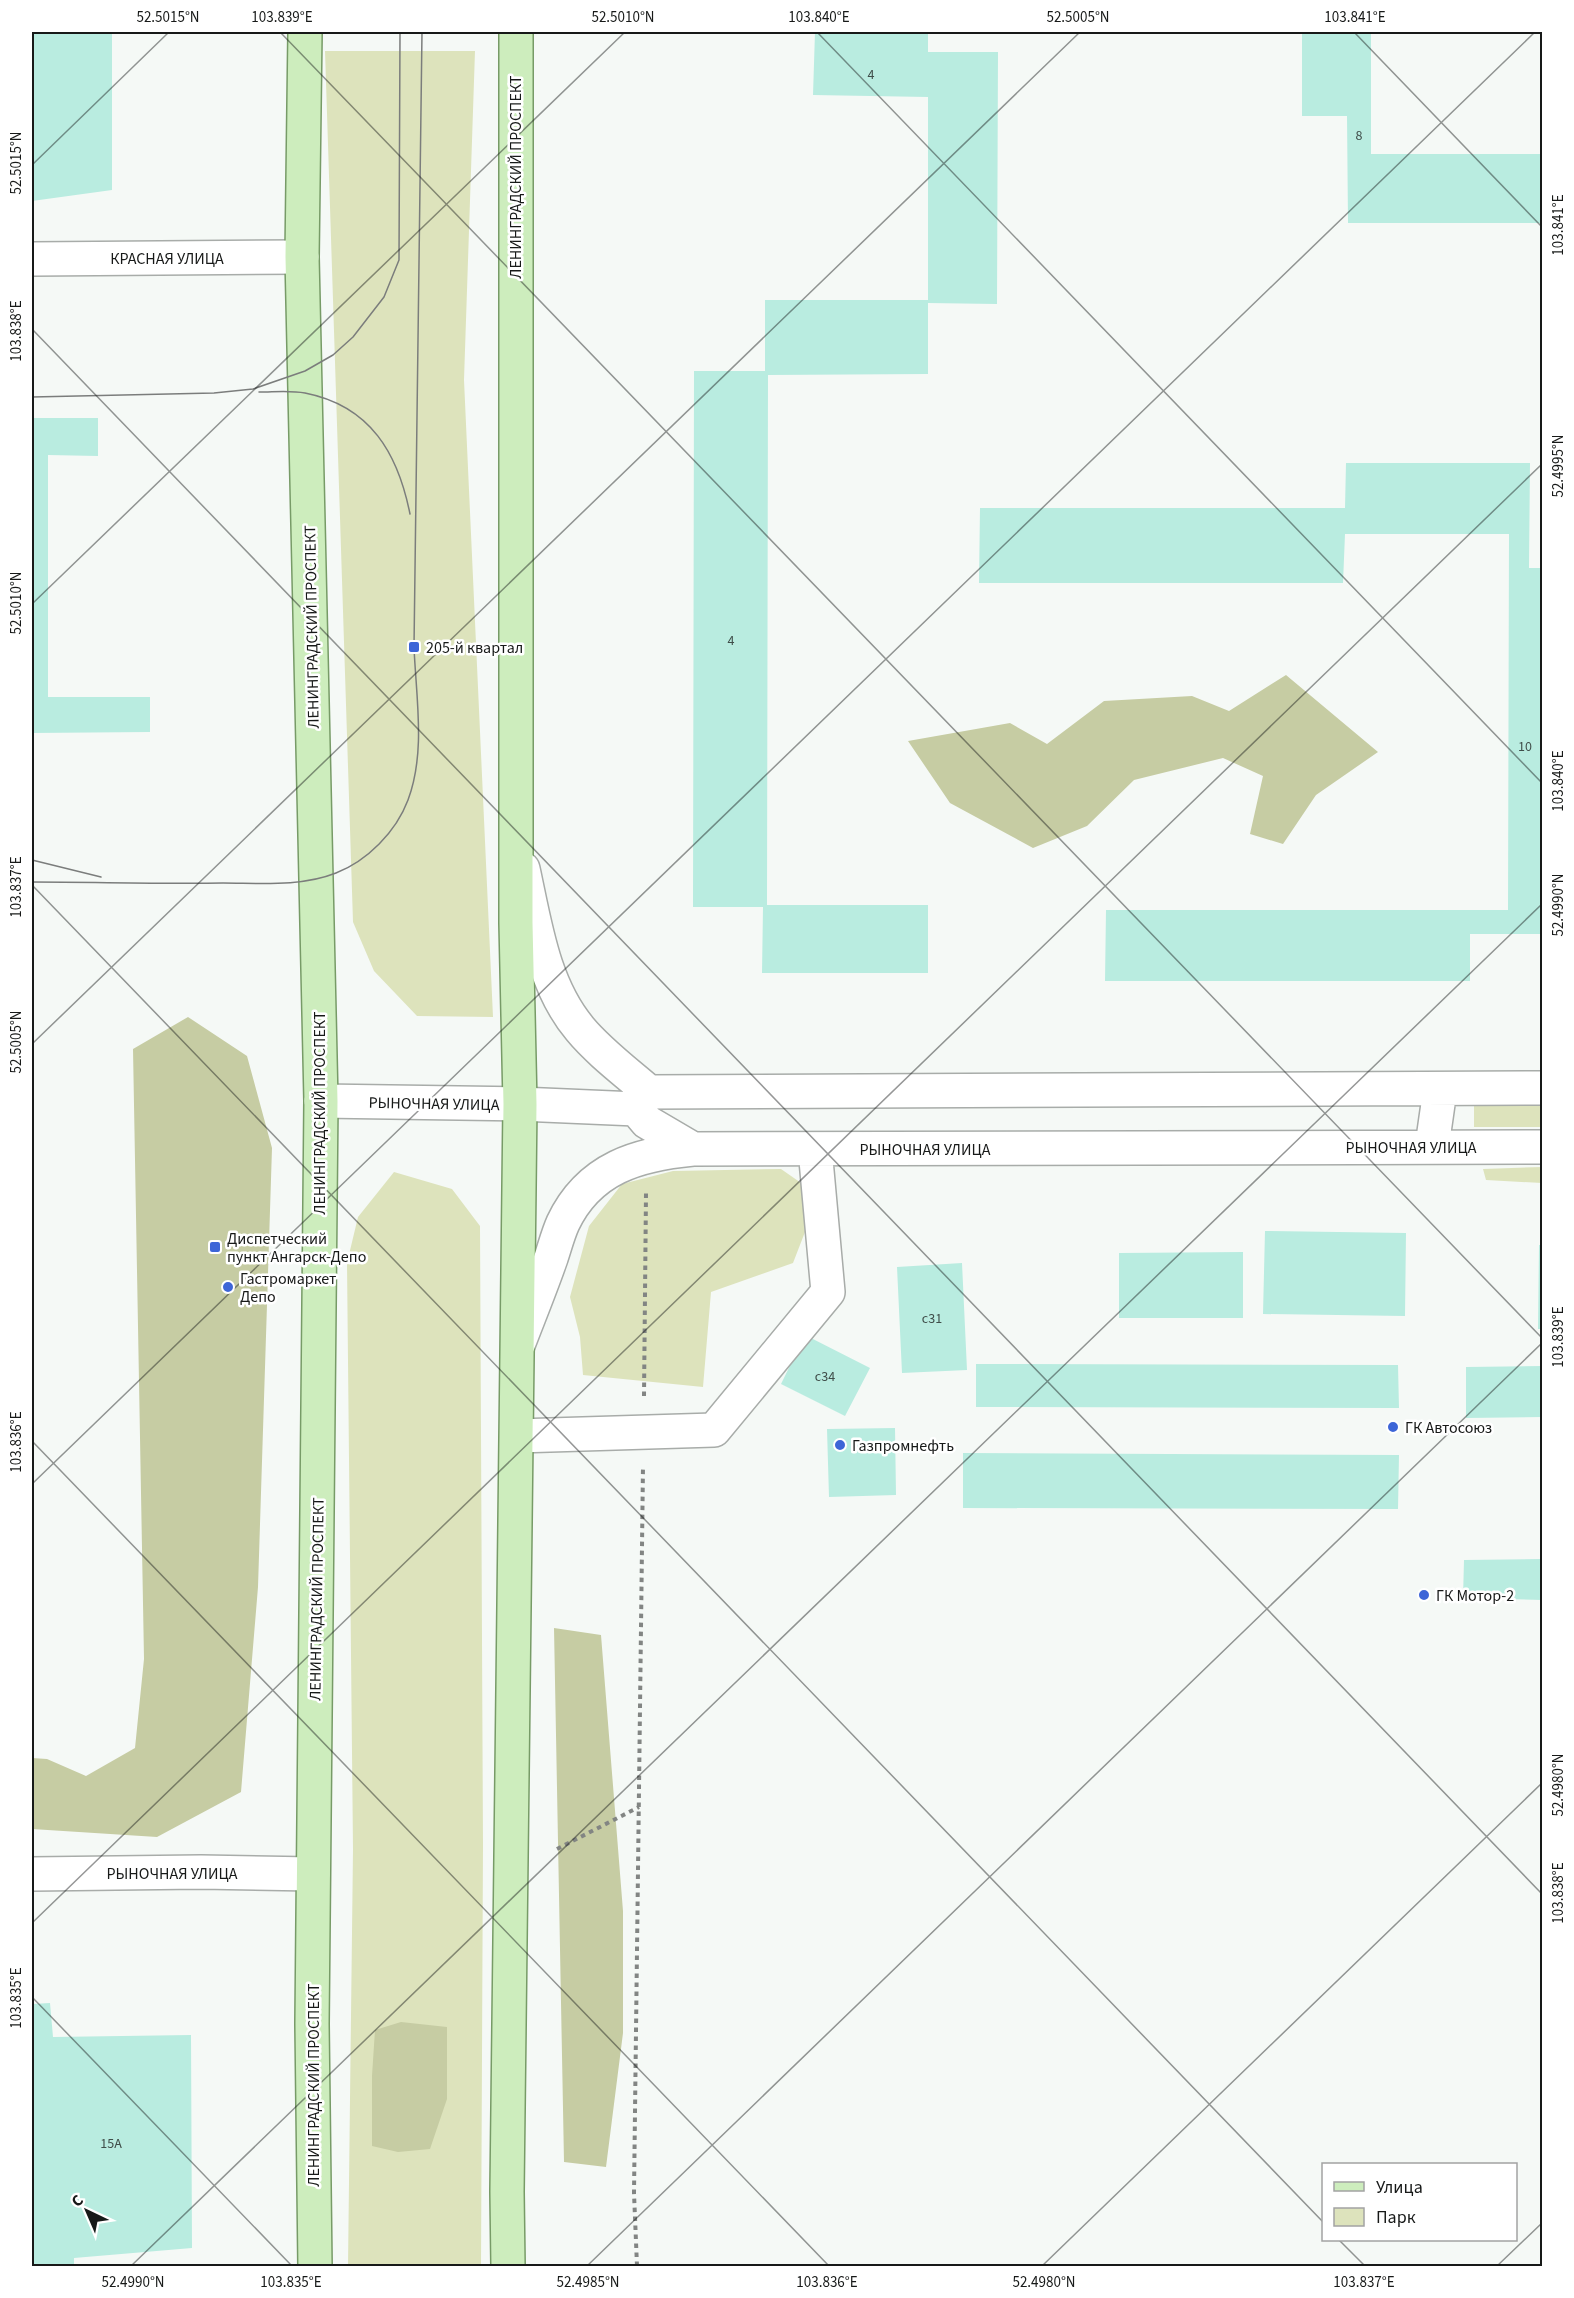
<svg xmlns="http://www.w3.org/2000/svg" width="1574" height="2298" font-family="'Source Sans 3',sans-serif">
	<rect width="100%" height="100%" fill="#f5f9f6"/>
	<path fill="#dde3bc" d="M325 51H475L464 380 493 1017 417 1016 374 971 353 922Z
		M1474 1105H1542V1127H1474Z
		M1542 1167V1183L1486 1180 1483 1169Z
		M781 1169 804 1185 805 1232 793 1263 711 1292 703 1387 583 1375 580 1337 570 1297 589 1226 622 1184 673 1171Z
		M394 1172 452 1189 480 1226 483 1845 481 2266H348L353 1849 347 1263 358 1217Z"/>
	<path fill="#c6cca3" d="M1286 675 1378 752 1316 795 1283 844 1250 834 1263 776 1223 758 1134 780 1087 826 1033 848 950 803 908 741 1010 723 1047 744 1104 701 1192 696 1229 711Z
		M188 1017 247 1056 272 1148 258 1587 241 1792 157 1837 32 1829V1758L47 1759 86 1776 135 1748 144 1659 133 1049Z
		M554 1628 601 1635 623 1911V2033L606 2167 564 2162Z
		M401 2022 447 2027V2099L430 2149 398 2152 372 2146V2076L375 2030Z"/>
	<path fill="#b9ece0" d="M32 32H112V190L32 201Z
		M815 32H928V52H998L997 304 928 303V374L768 375 767 905H928V973H762L763 907H693L694 371H765V300H928V97L813 95Z
		M1302 32H1371V154H1542V223H1348L1347 116H1302Z
		M32 418H98V456L48 455V697H150V732L32 733Z
		M1346 463H1530L1529 568H1542V934H1470V981H1105L1106 910H1508L1509 534H1345L1343 583H979L980 508H1345Z
		M1265 1231 1406 1233 1405 1316 1263 1314Z
		M1539 1245H1542V1329H1538Z
		M1243 1252V1318H1119V1253Z
		M962 1263 967 1370 902 1373 897 1267Z
		M805 1335 870 1368 845 1416 781 1384Z
		M976 1364 1398 1365 1399 1408 976 1407Z
		M1542 1366V1417L1466 1418V1367Z
		M895 1428 896 1495 829 1497 827 1429Z
		M963 1453 1399 1455 1398 1509 963 1508Z
		M1542 1559V1600L1463 1598 1464 1560Z
		M50 2003 53 2037 191 2035 192 2248 74 2258V2266H32V2004Z"/>
	<g fill="none" stroke-linecap="round" stroke-linejoin="round">
		<g stroke="#a8aca9" stroke-width="36">
			<path id="minor" d="M32 259 302 257
				M523 869C535 924 543 985 580 1029 599 1052 626 1072 649 1092
				M649 1092 1542 1088
				M321 1101 520 1104 636 1109 647 1122 693 1149
				M1432 1146 1440 1090
				M518 1345C529 1316 541 1287 551 1258 555 1246 558 1234 563 1223 589 1168 638 1154 693 1149L1542 1147
				M517 1436 714 1430 828 1292 815 1149
				M32 1874 201 1872 313 1874"/>
		</g>
		<g stroke="#779b67" stroke-width="36">
			<path id="major" d="M305 32 302 257 321 1101 312 2024 315 2266
				M508 2266 507 2192 520 1104 516 923V32"/>
		</g>
		<path stroke="#828583" stroke-width="4" stroke-dasharray="4.5 4.5" stroke-linecap="butt" d="M644 1396 646 1193
			M557 1849 639 1807
			M637 2266 634 2193 643 1466"/>
		<use href="#minor" stroke="#fff" stroke-width="33"/>
		<use href="#major" stroke="#cdedbd" stroke-width="33"/>
		<path stroke="#7b7d7c" stroke-width="1.5" d="M259 392C274 392 290 390 305 393 371 406 398 454 410 514
			M32 397 214 393 253 389 305 371 333 355 353 337 384 297 399 260 400 32
			M32 860 101 877
			M32 882C95 882 159 884 223 883 259 883 301 887 336 873 367 861 396 832 408 800 426 752 416 697 414 647L422 32"/>
	</g>
	<path fill="none" stroke="#171918" stroke-width="1.5" stroke-opacity="0.45" d="M280 32 1542 1338M817 32 1542 783M1354 32 1542 227M32 165 169 32M32 329 1542 1894M32 604 625 32M32 885 1324 2223M32 1044 1080 32M32 1441 829 2266M32 1484 1535 32M32 1923 1542 464M32 1997 292 2266M1339 2240 1365 2266M131 2266 1542 904M587 2266 1542 1343M1042 2266 1542 1783M1497 2266 1542 2223"/>
	<g fill="#3d65d7" stroke="#fff" stroke-width="2">
		<rect x="408" y="641" width="12" height="12" rx="3"/>
		<rect x="209" y="1241" width="12" height="12" rx="3"/>
		<circle cx="228" cy="1287" r="6"/>
		<circle cx="1393" cy="1427" r="6"/>
		<circle cx="840" cy="1445" r="6"/>
		<circle cx="1424" cy="1595" r="6"/>
	</g>
	<g text-anchor="middle" stroke-width="5" stroke-linejoin="round" paint-order="stroke">
		<g font-size="14" fill="#404e4a">
			<text x="871" y="79">4</text>
			<text x="1359" y="140">8</text>
			<text x="731" y="645">4</text>
			<text x="1525" y="751">10</text>
			<text x="932" y="1323">с31</text>
			<text x="825" y="1381">с34</text>
			<text x="111" y="2148">15А</text>
		</g>
		<g font-size="16" fill="#171918" stroke="#fff">
			<text transform="translate(515 177) rotate(-90)" y="6">ЛЕНИНГРАДСКИЙ ПРОСПЕКТ</text>
			<text x="167" y="264">КРАСНАЯ УЛИЦА</text>
			<text transform="translate(311 627) rotate(-91)" y="6">ЛЕНИНГРАДСКИЙ ПРОСПЕКТ</text>
			<text transform="translate(434 1103) rotate(1)" y="6">РЫНОЧНАЯ УЛИЦА</text>
			<text transform="translate(319 1113) rotate(-90)" y="6">ЛЕНИНГРАДСКИЙ ПРОСПЕКТ</text>
			<text x="1411" y="1153">РЫНОЧНАЯ УЛИЦА</text>
			<text x="925" y="1155">РЫНОЧНАЯ УЛИЦА</text>
			<text transform="translate(316 1599) rotate(-89)" y="6">ЛЕНИНГРАДСКИЙ ПРОСПЕКТ</text>
			<text x="172" y="1879">РЫНОЧНАЯ УЛИЦА</text>
			<text transform="translate(313 2085) rotate(-90)" y="6">ЛЕНИНГРАДСКИЙ ПРОСПЕКТ</text>
		</g>
		<g font-size="16" fill="#171918" stroke="#fff" text-anchor="start">
			<text x="426" y="653">205-й квартал</text>
			<text x="227" y="1244">Диспетческий<tspan x="227" dy="18">пункт Ангарск-Депо</tspan></text>
			<text x="240" y="1284">Гастромаркет<tspan x="240" dy="18">Депо</tspan></text>
			<text x="1405" y="1433">ГК Автосоюз</text>
			<text x="852" y="1451">Газпромнефть</text>
			<text x="1436" y="1601">ГК Мотор-2</text>
		</g>
	</g>
	<rect width="1574" height="2298" fill="none" stroke="#ffffff" stroke-width="66"/>
	<rect x="1322" y="2163" width="195" height="78" fill="#ffffff" stroke="#a2a3a3" stroke-width="1.5"/>
	<rect x="1334" y="2182" width="30" height="9" fill="#cdedbd" stroke="#a2a3a3" stroke-width="1.5"/>
	<text x="1376" y="2193" font-size="18" fill="#171918">Улица</text>
	<rect x="1334" y="2208" width="30" height="18" fill="#dde3bc" stroke="#a2a3a3" stroke-width="1.5"/>
	<text x="1376" y="2223" font-size="18" fill="#171918">Парк</text>
	<g transform="translate(87 2211) rotate(316)" stroke="#ffffff" stroke-width="4.5" paint-order="stroke">
	<path d="M0-4.5L10 22L0 15L-10 22Z" fill="#171918"/>
	<text y="-9" font-size="16" font-weight="bold" text-anchor="middle" fill="#171918">С</text>
	</g>
	<rect x="33" y="33" width="1508" height="2232" fill="none" stroke="#171918" stroke-width="2"/>
	<g font-size="15" text-anchor="middle" fill="#171918">
		<text x="168" y="22">52.5015°N</text>
		<text x="282" y="22">103.839°E</text>
		<text x="623" y="22">52.5010°N</text>
		<text x="819" y="22">103.840°E</text>
		<text x="1078" y="22">52.5005°N</text>
		<text x="1355" y="22">103.841°E</text>
		<text transform="translate(16 163) rotate(-90)" y="5">52.5015°N</text>
		<text transform="translate(1558 225) rotate(-90)" y="5">103.841°E</text>
		<text transform="translate(16 331) rotate(-90)" y="5">103.838°E</text>
		<text transform="translate(1558 466) rotate(-90)" y="5">52.4995°N</text>
		<text transform="translate(16 603) rotate(-90)" y="5">52.5010°N</text>
		<text transform="translate(1558 781) rotate(-90)" y="5">103.840°E</text>
		<text transform="translate(16 887) rotate(-90)" y="5">103.837°E</text>
		<text transform="translate(1558 905) rotate(-90)" y="5">52.4990°N</text>
		<text transform="translate(16 1042) rotate(-90)" y="5">52.5005°N</text>
		<text transform="translate(1558 1337) rotate(-90)" y="5">103.839°E</text>
		<text transform="translate(16 1442) rotate(-90)" y="5">103.836°E</text>
		<text transform="translate(1558 1785) rotate(-90)" y="5">52.4980°N</text>
		<text transform="translate(1558 1893) rotate(-90)" y="5">103.838°E</text>
		<text transform="translate(16 1998) rotate(-90)" y="5">103.835°E</text>
		<text x="133" y="2287">52.4990°N</text>
		<text x="291" y="2287">103.835°E</text>
		<text x="588" y="2287">52.4985°N</text>
		<text x="827" y="2287">103.836°E</text>
		<text x="1044" y="2287">52.4980°N</text>
		<text x="1364" y="2287">103.837°E</text>
	</g>
</svg>
